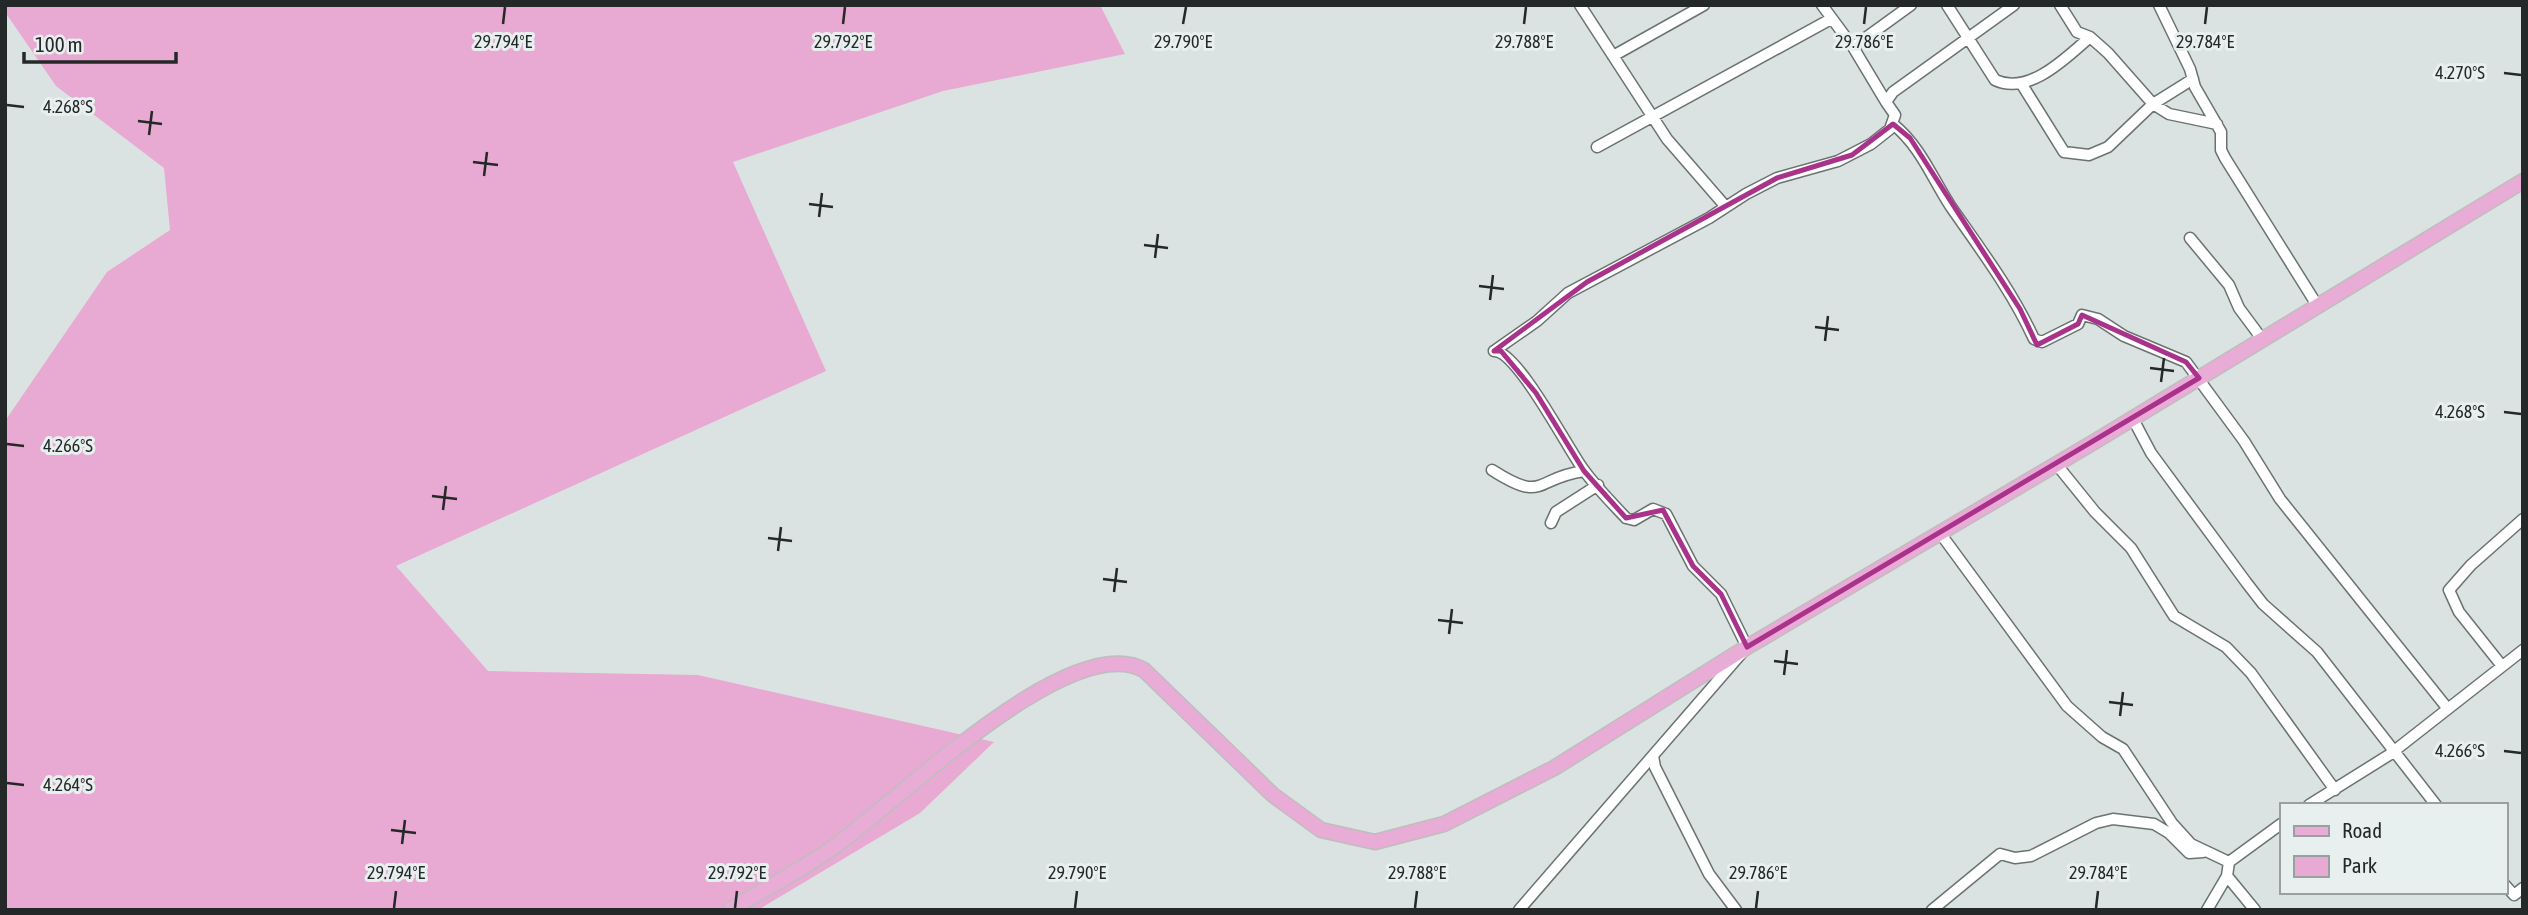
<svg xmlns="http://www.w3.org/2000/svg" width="2528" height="915" font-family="'Asap Condensed',sans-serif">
	<rect width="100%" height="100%" fill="#dae3e1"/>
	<path fill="#e8a9d3" d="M5 5H1100L1125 54 943 91 733 162 826 371 396 566 488 671 698 675 994 742 920 813 758 910H5V421L107 272 170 230 164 168 56 86 5 12Z"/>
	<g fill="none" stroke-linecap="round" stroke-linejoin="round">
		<g stroke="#6b7371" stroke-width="13">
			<path id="minor" d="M1580 5 1667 139 1726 207
				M1822 5 1853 47 1886 102
				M1947 5 1995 80C2029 96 2067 57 2090 37
				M2060 5 2077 32 2090 37 2108 53 2153 104 2169 114 2217 124
				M2159 5 2190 69 2195 87 2221 132V150L2225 158 2317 305
				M1853 47 1911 5
				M1613 56 1704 5
				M2021 83 2064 152 2089 155 2108 147 2153 104 2193 79
				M1893 124C1921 147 1932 178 1951 207 1981 250 2012 291 2034 339L2042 342 2078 324 2082 315 2098 319 2124 336 2186 362 2244 441 2280 499 2448 709
				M1597 147 1831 19
				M2190 238 2229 285 2239 308 2262 339
				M1494 351C1517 350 1568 449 1583 469 1595 486 1612 503 1626 518L1634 520 1653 509 1666 514 1693 566 1721 594 1747 647 1519 910
				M1494 351 1537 321 1568 293 1709 218 1746 194 1777 178 1838 161 1871 144 1890 129 1895 115 1886 102 1893 92 2014 5
				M2133 419 2151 453 2246 582 2263 604 2317 652 2436 805
				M2057 465 2095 512 2131 548 2174 616 2226 647 2251 673 2335 790
				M1492 470C1545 504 1534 478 1584 471
				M1551 523 1556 512 1598 485
				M1940 533 2067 706 2102 737 2123 749 2172 823 2191 844 2229 862
				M2502 666 2459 612 2449 590 2471 565 2523 519
				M1653 756 1655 767 1709 874 1736 910
				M2309 805 2389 755 2523 650
				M2505 885 2514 895 2523 888
				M1932 910 2000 854 2015 858 2031 856 2096 823 2113 819 2154 824 2169 833 2189 853 2203 852
				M2207 910 2227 876
				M2255 910 2227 876 2229 862 2281 824"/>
		</g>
		<g stroke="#bebebe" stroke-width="17">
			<path id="major" d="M730 910C763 890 799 871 831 849 891 808 1069 628 1144 670L1273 795 1321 830 1375 842 1444 824 1554 768 1747 647 2094 442 2523 181"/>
		</g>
		<use href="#minor" stroke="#fff" stroke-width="10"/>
		<use href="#major" stroke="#e8acd6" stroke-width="14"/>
	</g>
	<path fill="none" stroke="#a9338b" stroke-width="5" stroke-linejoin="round" d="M1893 124 1910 138 2020 309 2037 345 2078 324 2082 315 2186 362 2199 378 1747 647 1721 594 1693 566 1663 510 1626 518 1584 471 1536 393 1501 351H1494L1587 282 1777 178 1852 155Z"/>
	<path fill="none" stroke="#252828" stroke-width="2.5" d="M503 24 505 7M843 24 845 7M1183 24 1186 7M1524 24 1526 7M1864 24 1866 7M2205 24 2207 7M2504 73 2521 75M7 105 24 107M138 121 162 124M149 135 152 111M473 162 498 165M484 176 487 152M809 204 833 207M819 217 822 193M1144 245 1168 248M1155 258 1158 234M1479 286 1504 289M1490 300 1493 275M1815 327 1839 330M1825 341 1828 316M2150 368 2174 371M2161 382 2164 358M2504 412 2521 414M7 444 24 446M432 496 457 499M443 510 446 486M768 538 792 541M778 551 781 527M1103 579 1127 582M1114 592 1117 568M1438 620 1463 623M1449 634 1452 609M1774 661 1798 664M1784 675 1787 650M2109 702 2133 705M2120 716 2123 692M2504 751 2521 753M7 783 24 785M391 830 416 833M402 844 405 820M394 908 396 891M735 908 737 891M1075 908 1077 891M1415 908 1417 891M1756 908 1758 891M2096 908 2098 891"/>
	<g font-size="18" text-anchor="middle" fill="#252828" stroke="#e7f0ee" stroke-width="6" stroke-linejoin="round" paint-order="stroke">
		<text x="503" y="48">29.794°E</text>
		<text x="843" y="48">29.792°E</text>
		<text x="1183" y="48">29.790°E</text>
		<text x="1524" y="48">29.788°E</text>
		<text x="1864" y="48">29.786°E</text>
		<text x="2205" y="48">29.784°E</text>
		<text x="2460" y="79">4.270°S</text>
		<text x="68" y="113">4.268°S</text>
		<text x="2460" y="418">4.268°S</text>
		<text x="68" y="452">4.266°S</text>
		<text x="2460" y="757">4.266°S</text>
		<text x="68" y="791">4.264°S</text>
		<text x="396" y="879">29.794°E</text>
		<text x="737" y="879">29.792°E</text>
		<text x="1077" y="879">29.790°E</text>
		<text x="1417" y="879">29.788°E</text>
		<text x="1758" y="879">29.786°E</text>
		<text x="2098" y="879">29.784°E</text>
	</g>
	<rect width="2528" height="915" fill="none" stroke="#252828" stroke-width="14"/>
	<rect x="2280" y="803" width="228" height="91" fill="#e7f0ee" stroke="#99a09f" stroke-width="2"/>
	<rect x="2294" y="826" width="35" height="10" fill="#e8acd6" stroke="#99a09f" stroke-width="2"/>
	<text x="2342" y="838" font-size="21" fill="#252828">Road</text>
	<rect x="2294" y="856" width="35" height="21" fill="#e8a9d3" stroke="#99a09f" stroke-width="2"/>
	<text x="2342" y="873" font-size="21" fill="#252828">Park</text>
	<path d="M24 52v10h152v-10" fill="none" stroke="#252828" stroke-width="3.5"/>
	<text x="35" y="52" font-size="21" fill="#252828" stroke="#e7f0ee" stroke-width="5" paint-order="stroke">100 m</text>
</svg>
